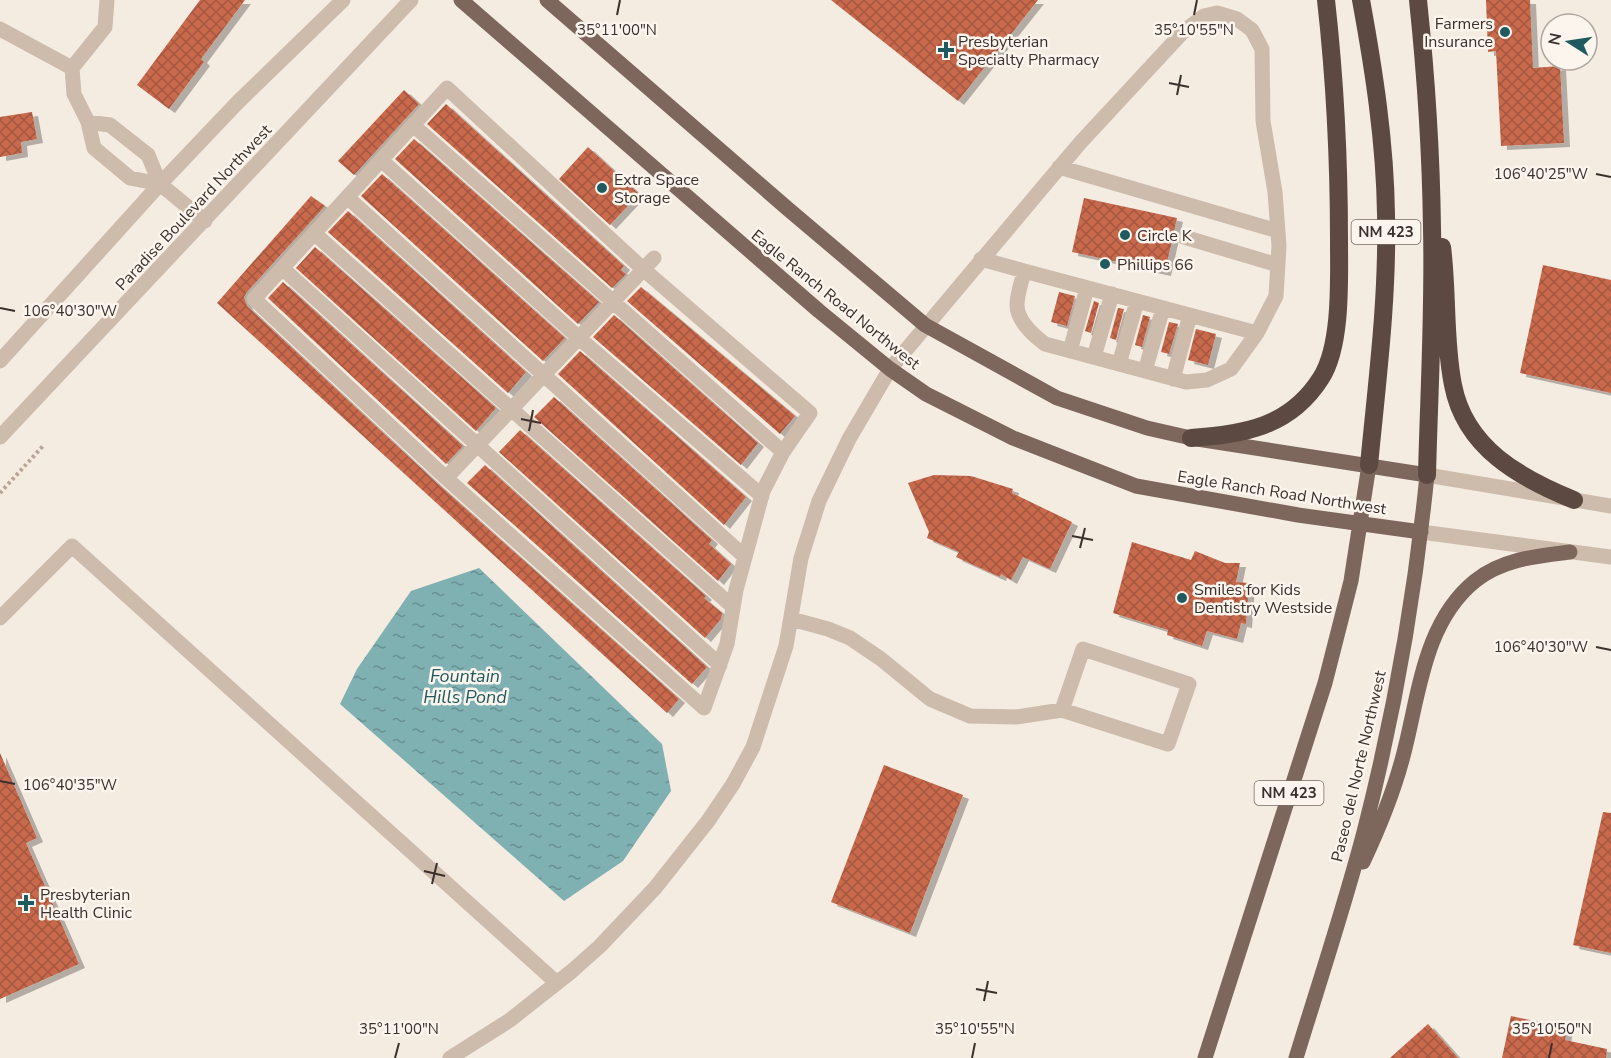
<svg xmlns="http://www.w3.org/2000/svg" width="1611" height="1058" font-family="'Nunito Sans',sans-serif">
	<defs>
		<pattern id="water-ripples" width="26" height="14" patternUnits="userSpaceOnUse" patternTransform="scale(1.5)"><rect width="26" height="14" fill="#7fb0b2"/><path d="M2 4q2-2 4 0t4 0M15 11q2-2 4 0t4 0" fill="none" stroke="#699091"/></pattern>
		<pattern id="building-cross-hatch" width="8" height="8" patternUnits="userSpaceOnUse" patternTransform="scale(1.5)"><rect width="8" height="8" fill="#c8694b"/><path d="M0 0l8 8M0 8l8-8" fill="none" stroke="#a4573f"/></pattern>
		<filter id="shadow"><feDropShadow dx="6" dy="4" stdDeviation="0" flood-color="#0004"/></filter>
	</defs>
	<rect width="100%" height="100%" fill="#f4ebe1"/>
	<path fill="url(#water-ripples)" d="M479 568 662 744 671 791 623 861 564 901 340 704 357 669 411 591Z"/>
	<path fill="url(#building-cross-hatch)" filter="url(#shadow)" d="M200 0H245L201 59 204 62 169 109 137 85Z
		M831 0H1038L958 101Z
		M1486 0H1530L1533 68 1560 66 1564 143 1501 146 1496 51 1488 52Z
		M404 90 419 104 354 175 338 161Z
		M446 104 624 266 621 270 626 274 612 288 427 124Z
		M32 112 37 139 21 142 22 153 0 157V117Z
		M414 139 599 302 578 324 395 159Z
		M588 147 639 194 610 225 559 179Z
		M382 174 565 338 543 361 361 196Z
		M311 196 325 206 247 292 244 297 247 306 439 485 679 699 667 713 217 303Z
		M1084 198 1177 218 1165 272 1072 252Z
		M348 211 526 372 508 393 328 232Z
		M315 247 496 408 476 431 296 268Z
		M1543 265 1611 280V393L1520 373Z
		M283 282 463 446 446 464 268 298Z
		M641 287 795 416 780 434 627 301Z
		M1059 292 1075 296 1067 326 1051 322Z
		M1094 301 1099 303 1091 333 1085 331Z
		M1118 308 1124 309 1116 340 1110 338Z
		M614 315 758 443 741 465 593 337Z
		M1143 315 1150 317 1142 347 1135 345Z
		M1169 322 1178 324 1169 354 1161 352Z
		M1196 329 1216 334 1208 365 1188 360Z
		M580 351 746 497 724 525 558 374Z
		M554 397 712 540 709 544 731 564 718 581 534 417Z
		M520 430 706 596 704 598 722 613 721 619 705 638 499 452Z
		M485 465 707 667 692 684 467 483Z
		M934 475 971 476 1013 489 1012 493 1072 522 1050 569 1023 557 1011 580 1001 574 1000 577 956 557 959 552 927 538 929 532 908 483Z
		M1132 542 1191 560 1195 551 1225 563H1240L1236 582 1249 583 1246 624 1241 623 1237 639 1207 631 1202 646 1167 635 1168 630 1113 613Z
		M0 753 37 838 26 843 79 964 0 999Z
		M884 765 963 795 910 933 831 902Z
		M1603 812 1611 813V953L1573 945Z
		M1511 1016 1567 1028 1565 1040 1607 1049 1606 1058H1502Z
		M1428 1024 1458 1058H1390Z"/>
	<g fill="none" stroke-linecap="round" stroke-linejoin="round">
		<path stroke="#b9a596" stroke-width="4" stroke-dasharray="3 3" stroke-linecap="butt" d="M0 493 43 446"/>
		<path stroke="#cdbbac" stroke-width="15" d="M0 29 72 68 74 94 88 122 94 148 130 178 160 184
			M72 68 105 27 107 0
			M88 122 110 125 148 155 160 184 205 221
			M413 125 783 452
			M381 160 579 338 762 496
			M1059 167 1278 231
			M347 197 745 557
			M314 233 733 607
			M1184 237 1278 265
			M282 268 720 665
			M1024 271 1257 333
			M1070 351 1087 288
			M1094 357 1112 294
			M0 361 160 184 237 103 343 0
			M1119 364 1137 301
			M1145 371 1163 308
			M1173 379 1190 315
			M0 437 411 0
			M1427 475 1611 506
			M446 478 254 299 447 88 643 269 810 413 783 452 763 491 736 590 727 644 704 708 446 478C515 405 585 332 654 258
			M1421 532 1611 557
			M0 618 72 546 557 983
			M791 619 828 629 850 638 881 659 930 699 970 716 1016 717 1062 710 1168 744 1189 684 1083 649 1062 710
			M450 1058 510 1020 572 971 600 946 655 888 708 821 733 784 753 747 786 646 801 558 819 501 849 439 890 369 1080 143 1183 32 1204 16 1217 13 1237 19 1252 30 1262 49 1263 121 1275 192 1279 246 1276 296 1257 333 1231 369 1207 380 1186 382 1045 344C1033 335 1017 321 1017 305 1017 294 1022 281 1024 271L981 259"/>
		<path stroke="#7d675c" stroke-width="15" d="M461 0 819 311 890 369 926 394 1013 438 1136 486 1298 515 1421 532
			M547 0 788 209 925 325 1057 398 1147 428 1191 438 1427 475C1415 595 1394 715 1364 832 1344 908 1319 983 1296 1058
			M1363 862C1379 828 1392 797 1402 760 1419 699 1422 624 1475 581 1502 559 1537 556 1570 552
			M1205 1058 1325 683 1351 581 1369 465"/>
		<path stroke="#5c4a42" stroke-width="18" d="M1361 0C1374 71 1385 142 1386 214 1388 298 1377 382 1369 465
			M1418 0C1426 76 1431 152 1432 228 1434 310 1429 393 1427 475
			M1442 247C1448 293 1444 340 1453 385 1465 448 1520 478 1574 500
			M1191 438C1245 434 1290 427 1321 378 1342 345 1339 279 1339 240 1339 160 1335 80 1326 0"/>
	</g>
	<path fill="none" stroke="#3b302b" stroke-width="2" d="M617 15 620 0M1194 15 1197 0M1169 83 1189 87M1177 95 1181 75M1596 174 1611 177M0 308 15 311M521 419 541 423M529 431 533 410M1072 536 1093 540M1080 548 1085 528M1596 647 1611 650M0 781 15 784M424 871 445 876M432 884 437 863M976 989 997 993M984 1001 988 981M395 1058 399 1043M972 1058 975 1043M1549 1058 1552 1043"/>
	<g fill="#1f5a5e" stroke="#fbf5ee" stroke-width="2">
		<circle cx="1505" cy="32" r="6"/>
		<path d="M943 41h6v6h6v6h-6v6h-6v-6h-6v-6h6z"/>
		<circle cx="602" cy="188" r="6"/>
		<circle cx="1125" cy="235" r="6"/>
		<circle cx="1105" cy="264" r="6"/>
		<circle cx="1182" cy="598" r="6"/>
		<path d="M23 894h6v6h6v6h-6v6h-6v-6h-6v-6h6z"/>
	</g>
	<g text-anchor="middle" stroke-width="5" stroke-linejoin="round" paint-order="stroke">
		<g fill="#fbf5ee" stroke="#756b66" stroke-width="1.5">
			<rect x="1351.5" y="220" width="69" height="24" rx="4.5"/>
			<rect x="1254.5" y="781" width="69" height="24" rx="4.5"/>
		</g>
		<g font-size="15" font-weight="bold" fill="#3b302b">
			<text x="1386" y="237">NM 423</text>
			<text x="1289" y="798">NM 423</text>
		</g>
		<g font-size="16" fill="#3b302b" stroke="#fbf5ee" text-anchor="start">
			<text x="1493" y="29" text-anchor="end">Farmers<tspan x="1493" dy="18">Insurance</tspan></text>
			<text x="958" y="47">Presbyterian<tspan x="958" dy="18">Specialty Pharmacy</tspan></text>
			<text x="614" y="185">Extra Space<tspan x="614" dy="18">Storage</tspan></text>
			<text x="1137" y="241">Circle K</text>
			<text x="1117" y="270">Phillips 66</text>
			<text x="1194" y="595">Smiles for Kids<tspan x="1194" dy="18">Dentistry Westside</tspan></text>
			<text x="40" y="900">Presbyterian<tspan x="40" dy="18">Health Clinic</tspan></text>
		</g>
		<g font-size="16" fill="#3b302b" stroke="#fbf5ee">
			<text transform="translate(193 207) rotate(-47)" y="6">Paradise Boulevard Northwest</text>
			<text transform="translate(836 299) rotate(39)" y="6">Eagle Ranch Road Northwest</text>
			<text transform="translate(1282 492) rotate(9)" y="6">Eagle Ranch Road Northwest</text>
			<text transform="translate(1358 766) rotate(-77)" y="6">Paseo del Norte Northwest</text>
		</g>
		<g font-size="18" font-style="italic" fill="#1f5a5e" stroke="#fbf5ee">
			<text x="465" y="682">Fountain<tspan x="465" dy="21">Hills Pond</tspan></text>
		</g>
	</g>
	<g font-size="15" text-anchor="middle" fill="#3b302b" stroke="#fbf5ee" stroke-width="5" stroke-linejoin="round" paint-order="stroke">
		<text x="617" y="35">35°11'00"N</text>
		<text x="1194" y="35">35°10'55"N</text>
		<text x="1541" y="179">106°40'25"W</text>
		<text x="70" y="316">106°40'30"W</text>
		<text x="1541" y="652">106°40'30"W</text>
		<text x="70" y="790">106°40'35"W</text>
		<text x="399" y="1034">35°11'00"N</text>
		<text x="975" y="1034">35°10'55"N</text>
		<text x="1552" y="1034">35°10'50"N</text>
	</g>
	<g transform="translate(1569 42) rotate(282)"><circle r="28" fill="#fbf5ee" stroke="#aea6a0" stroke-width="1.5"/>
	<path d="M0-4.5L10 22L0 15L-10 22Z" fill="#1f5a5e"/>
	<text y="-9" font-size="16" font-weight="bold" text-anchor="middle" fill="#3b302b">N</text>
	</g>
</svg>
